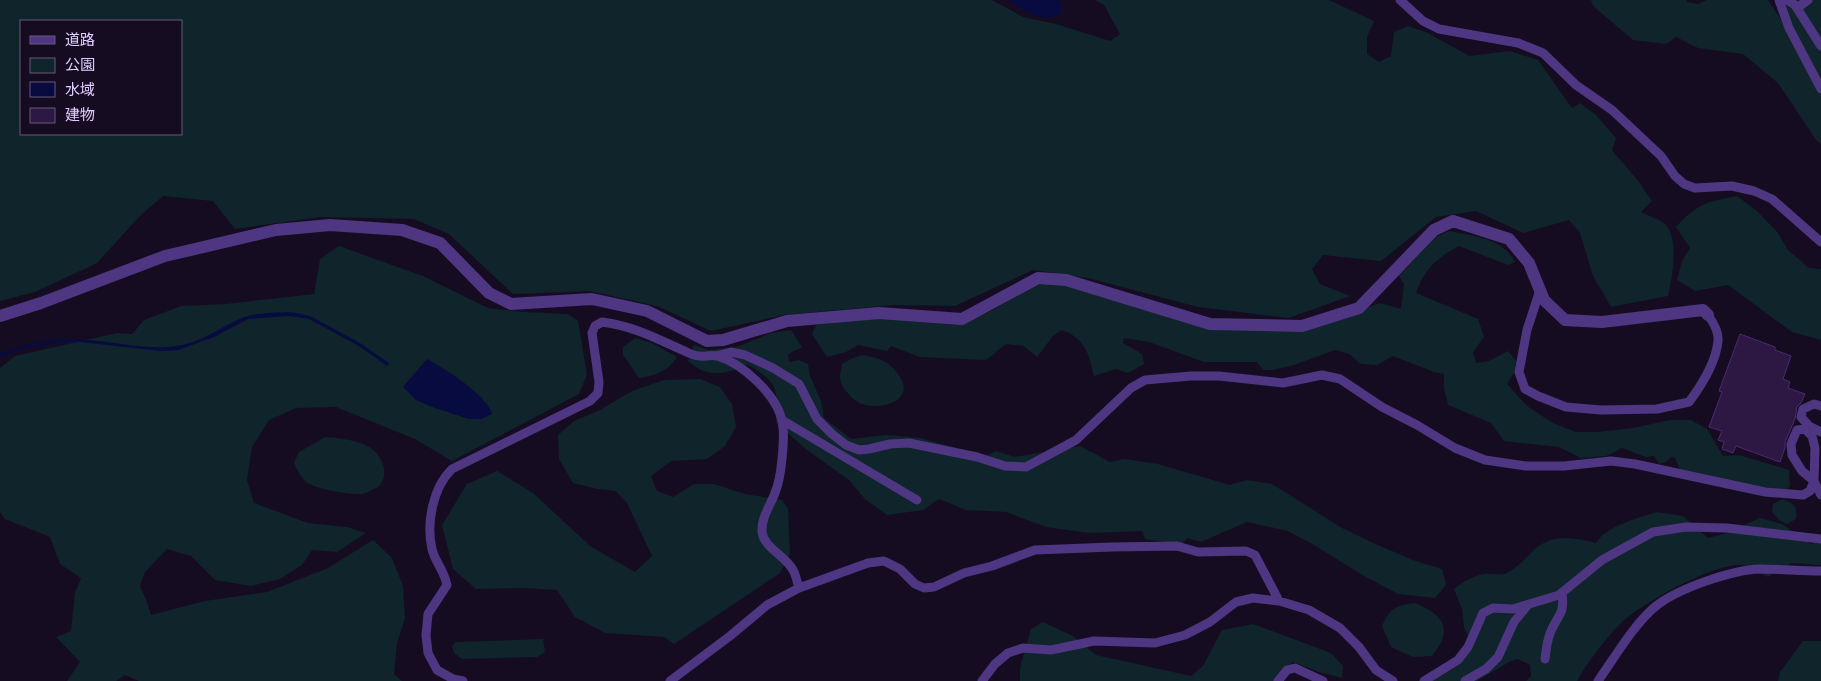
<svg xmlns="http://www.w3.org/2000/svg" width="1821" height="681" font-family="Mulish,'Noto Sans JP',sans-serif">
	<rect width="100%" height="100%" fill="#160c21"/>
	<path fill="#0f242b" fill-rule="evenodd" d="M0 0H992L1023 17 1056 24 1110 41 1120 34 1104 5 1095 0H1329L1374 21 1367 37V54L1379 62 1391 56 1394 32 1408 26 1428 33 1469 56 1510 51 1538 60 1572 108 1580 103 1596 115 1616 138 1612 150 1639 182 1652 201 1641 212C1648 216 1660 219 1665 224 1680 239 1672 278 1668 296L1611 307 1593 276 1580 233 1569 220 1523 233 1476 211 1436 217 1381 261 1323 255 1312 269 1320 284 1350 296 1289 318 1198 307 1088 278 1033 270 955 306 893 305 784 315 711 331 657 306 589 291 513 294 449 234 414 219 321 217 235 229 213 201 163 196 141 215 97 263 35 292 0 301ZM21 21H181V134H21Z
		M1591 0H1686L1687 2 1698 4 1707 0H1768L1789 32 1821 91V144L1817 141 1778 83 1743 54 1698 48 1676 37 1666 44 1633 40 1593 6Z
		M1780 0H1821V83L1800 45Z
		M1737 196 1757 211 1778 233 1788 250 1809 268 1821 269V340L1792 332 1728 285 1695 291 1677 280 1682 261 1690 248 1676 227C1698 203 1707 202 1737 196Z
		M1449 231C1473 236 1503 238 1515 262L1508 265 1459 246C1438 257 1423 270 1416 293L1478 319 1484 337 1473 352 1476 363 1489 361 1508 351 1516 361 1514 373 1507 384 1527 406 1553 423 1576 432H1598L1633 428 1670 420H1691L1707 429 1723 456 1739 455 1789 470 1790 486 1786 490 1777 491 1680 470 1675 458 1671 457 1666 462 1659 464 1654 456 1646 457 1622 448 1606 456 1581 458 1559 447 1504 441 1491 423 1448 405 1444 388V374L1434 372 1393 356 1377 365 1361 364 1349 354 1335 350 1294 365 1273 370H1263L1257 362H1204L1149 342 1124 338 1123 343 1142 354 1144 364 1128 373 1116 369 1094 376C1089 353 1085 339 1062 330L1053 336 1037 357 1024 346 1006 344 986 360 920 357 891 346 887 351 858 345 846 352 827 357 812 334 816 325 863 318 980 316C1001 308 1016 293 1035 286 1046 282 1059 284 1070 285L1211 328 1304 330 1380 303 1401 309 1404 284 1399 276 1436 237Z
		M339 246 423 276 488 308 523 312 568 314 578 321 587 374 579 394 452 461 415 439 336 407 296 408 269 420 252 447 247 480 254 503 308 523 347 527 366 533 337 552 312 550 302 565 280 579 251 586 215 580 191 556 167 549 145 572 140 586 147 602 151 615 205 601 267 592 328 568 373 540 392 558 403 586 405 618 397 643 394 674 402 681H139L125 675 116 681H67L80 662 56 637 71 631 75 593 81 578 60 564 50 537 5 519 0 512V368L15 356 117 333 132 334 144 320 181 306 226 304 314 294 320 259Z
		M791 330 802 347 788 354 789 362 799 360 808 364 810 376 821 401 824 418 851 439 887 435 920 438 985 456 996 451 1014 457 1080 446 1110 462 1124 459 1158 464 1230 485 1247 480 1272 484 1342 528 1373 543 1413 560 1442 569 1446 585 1435 598 1398 594 1364 576 1314 545 1288 531 1247 522 1201 542 1187 538 1182 544 1145 539 1142 531 1089 533 1046 527 1006 512 966 510 939 499 923 510 887 515 865 499 849 480 807 450 776 423C777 390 780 383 748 365 725 374 708 379 688 361L694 345 709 350 737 347 771 333Z
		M635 338 652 343 677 357C668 371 655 376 639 378L623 355V347Z
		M862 355C880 358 890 361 900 377 917 403 872 413 856 401 853 399 850 396 848 393 843 389 840 382 840 376 840 372 842 368 842 364L851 359Z
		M700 379 720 387 732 404 736 427 725 446 707 459 671 461 651 476 657 491 673 497 694 484H714L745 494 782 500 788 509 790 554 780 573 674 644 664 637 605 633 575 617 557 590 524 588 476 589 453 569 442 525 467 484 497 471 533 493 590 546 635 572 652 556 627 503 616 491 598 489 573 483 559 459 558 435 574 421 600 410 632 391 664 380Z
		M325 437C348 439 378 441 384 468 385 475 384 481 379 486 375 489 367 493 362 494 350 495 315 489 306 482 300 476 297 470 294 462L299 452Z
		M1783 499C1793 504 1798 505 1796 519L1787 524 1779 520 1772 512 1773 504Z
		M1657 512 1683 516 1708 538 1727 533 1760 518 1782 524 1811 544 1821 541V565L1791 563 1768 577C1760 573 1749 565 1741 565 1711 564 1643 603 1621 623 1608 636 1586 664 1577 681H1526L1531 676 1530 665 1518 659 1511 661 1477 681H1432L1454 668 1473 646 1464 627 1462 609 1454 589C1463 582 1472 576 1484 574 1492 573 1501 576 1507 573 1517 568 1524 560 1531 553 1550 533 1571 537 1596 543 1606 526 1638 518 1657 512Z
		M1416 603C1444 616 1454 629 1432 656L1413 657 1391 647 1382 626C1390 608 1396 605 1416 603Z
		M1043 622 1073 636 1096 655 1191 676 1203 666 1222 630 1253 624 1331 653 1343 666 1342 678 1319 672 1293 662 1281 671 1274 681H1020V668L1031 629Z
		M543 639 545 652 537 657 462 659 454 653 452 646 456 642Z
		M1803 641H1821V681H1778L1780 672Z"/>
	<path fill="#070b3f" d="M1009 0H1059L1061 4V12C1047 26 1021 10 1009 0Z
		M291 312 310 316 360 343 389 363 387 366 359 346 309 319 289 316 248 319 214 337 178 350 160 351 81 342H58L20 350 0 357V353C24 347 44 338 70 339 104 339 143 351 176 346 201 343 220 327 242 318 257 312 276 313 291 312Z
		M427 359C444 368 487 395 492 414L481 419H469L435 408 416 400 403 387Z"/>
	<path fill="#2d1843" stroke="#4c2970" d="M1740 334 1775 347V350L1791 356 1783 379 1790 382 1788 388 1805 394 1801 403 1797 407 1795 419 1785 442V448L1780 462 1736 446 1733 453 1722 449 1724 442 1718 440 1722 431 1709 427 1722 392 1719 391Z"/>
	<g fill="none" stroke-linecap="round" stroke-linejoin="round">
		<path stroke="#4f3682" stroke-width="9" d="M1400 0 1423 21 1439 29 1518 43 1543 53 1576 85 1612 110 1661 156 1675 176 1684 184 1695 188 1732 186 1754 191 1772 199 1821 242
			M1779 0 1789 28 1821 89
			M1787 0 1795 5 1821 46
			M1797 8 1808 0
			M1540 290 1527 330 1519 372 1525 389 1538 396 1566 407 1601 410 1657 409 1689 402C1701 386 1716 362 1718 341 1719 333 1713 322 1708 315
			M715 356 731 352 745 355 773 368 799 384 817 419 832 434 846 445 859 450 869 449 890 444 909 443 977 457 1005 466 1026 467 1076 440 1131 388 1145 380 1191 376H1219L1283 383 1322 375 1340 379 1382 407 1417 425 1455 448 1485 460 1526 466H1564L1611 461 1635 464 1765 492 1803 495 1810 491 1814 481 1815 448 1812 436 1805 429 1797 430 1791 444 1792 455 1802 471 1814 481 1821 495
			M1821 406 1814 404 1803 409 1801 417 1809 426 1821 432
			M782 420 917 500
			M1545 659C1546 649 1547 640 1551 631 1558 614 1565 615 1562 593
			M463 681 453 679 437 670 428 653 426 635 428 614 447 585C444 570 435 562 432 549 426 523 433 487 452 469L590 401 598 393 599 382 592 333 595 326 602 322C638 327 659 340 691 354 702 359 707 354 717 356 742 363 777 395 782 421 785 434 783 447 782 459 781 470 779 483 775 493 770 506 761 518 762 532 764 548 786 556 793 570 796 575 797 582 799 588
			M670 681 730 636 767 605 799 588 868 563 884 561 900 569 915 584 924 588 934 587 964 573 992 566 1035 550 1112 547 1177 546 1198 552 1246 551 1255 555 1279 601
			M982 681 995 664 1008 653 1023 648 1051 650 1094 641 1155 643 1185 635 1210 622 1236 602 1253 598 1279 601 1309 610 1340 628 1359 647 1376 670 1393 681
			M1278 681 1287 670 1295 668 1323 681
			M1424 681 1458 660 1468 647 1483 613 1493 608 1513 609 1559 595 1602 560 1653 532 1686 527 1727 528 1821 539
			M1465 681 1486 669 1498 657 1514 622 1527 606
			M1598 681C1615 657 1634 624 1656 606 1679 588 1732 570 1760 569 1780 569 1801 571 1821 571"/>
		<path stroke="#4f3682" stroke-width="12" d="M0 316 41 303 165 256 276 230 330 225 402 230 440 243 489 293 511 304 592 299 647 311 707 341 723 340 787 321 879 313 962 319 1038 278 1066 280 1210 324 1302 326 1359 308 1434 230 1453 221 1509 239 1529 263 1544 300 1565 320 1602 322 1703 310 1708 315"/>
	</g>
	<rect x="20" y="20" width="162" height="115" fill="#160c21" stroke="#67597a"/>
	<rect x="30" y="36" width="25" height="8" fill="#4f3682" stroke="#67597a"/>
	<text x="65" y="45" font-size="15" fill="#e1ccff">道路</text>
	<rect x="30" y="58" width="25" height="15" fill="#0f242b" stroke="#67597a"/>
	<text x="65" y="70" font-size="15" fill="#e1ccff">公園</text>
	<rect x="30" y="82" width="25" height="15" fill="#070b3f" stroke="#67597a"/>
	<text x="65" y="95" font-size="15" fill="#e1ccff">水域</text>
	<rect x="30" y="108" width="25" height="15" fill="#2d1843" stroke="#67597a"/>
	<text x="65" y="120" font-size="15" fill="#e1ccff">建物</text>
</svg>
